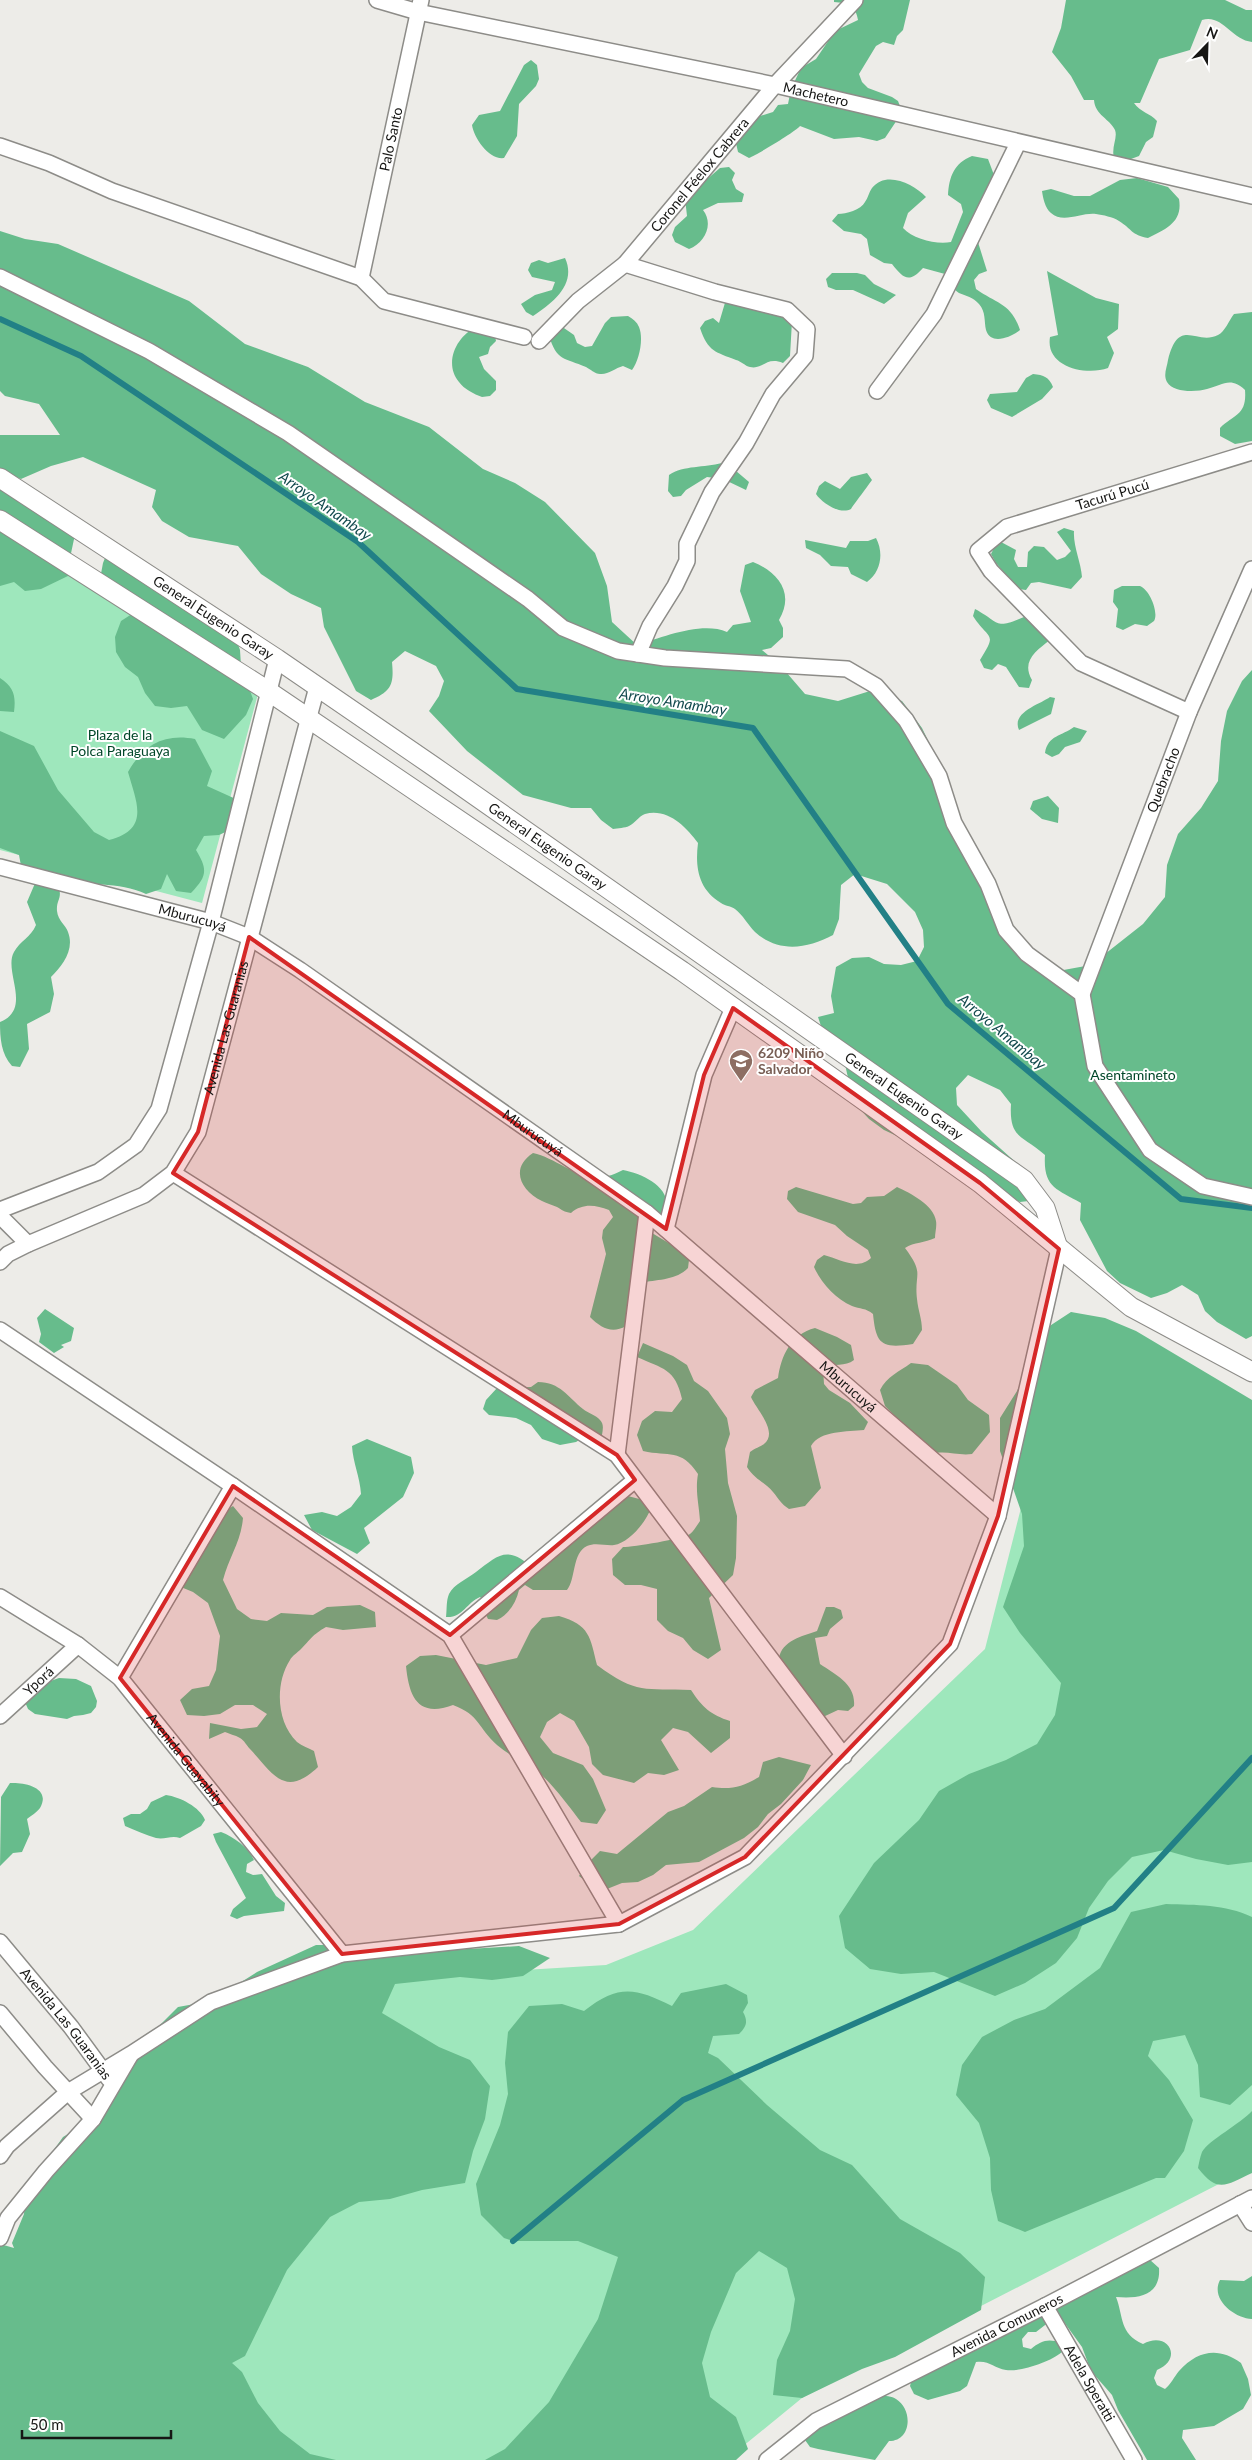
<svg xmlns="http://www.w3.org/2000/svg" width="1252" height="2460" font-family="Lato,sans-serif">
	<rect width="100%" height="100%" fill="#edece8"/>
	<path fill="#9ee7bc" d="M0 522 259 690 202 903 0 850Z
		M1071 1312 1252 1411V2167L802 2398 726 2460H18L344 1981 606 1965 693 1930 985 1649Z"/>
	<path fill="#67bc8c" d="M834 0H910L903 30 897 36 894 45 883 42 876 46 859 74 862 82 868 88 892 97 898 101 901 109 899 117 885 138 877 141 859 137 834 139 800 126C795 132 758 154 749 158L738 152 736 143 757 117 773 112 778 105 788 104 791 89 801 68 816 59 835 31 858 20C856 6 848 3 834 2Z
		M1066 0H1225L1246 10H1252V42C1231 40 1223 14 1202 20L1190 50 1159 59 1140 103H1134C1140 112 1150 113 1157 121L1153 137 1146 142 1139 156 1131 159 1114 158C1111 147 1118 138 1115 130 1110 119 1095 115 1094 100H1084L1071 76 1052 52 1061 28Z
		M531 60 537 65 539 79 536 86 519 104 517 136 504 158C489 160 474 138 472 125L479 115 500 111 524 65Z
		M972 156 988 159 994 175 977 239 987 271 979 274 974 280 976 289C997 304 1011 303 1020 330 1011 337 991 346 986 330 984 321 986 312 979 304 973 297 966 296 959 293 952 289 950 280 945 274L923 268C909 284 903 278 892 264L884 263 870 255 867 239 861 234 844 231 832 221 838 214C846 214 861 210 865 202 868 198 869 192 872 188 886 170 914 184 926 197L908 213 903 228C913 239 937 245 951 242L963 212 961 204 948 195C949 177 954 163 972 156Z
		M729 167 735 173 732 180 736 189 744 194 742 202 718 203 703 210C714 224 705 243 689 249L675 242 672 235 675 227 687 216 685 198 720 168Z
		M1137 178 1168 187 1179 199C1183 222 1166 229 1148 238 1131 235 1132 229 1119 221 1113 217 1103 215 1096 214 1082 212 1063 224 1051 213 1045 208 1043 198 1042 191L1051 189 1074 196H1090L1120 180Z
		M0 231 25 239 58 244 189 301 245 344 308 367 365 402 429 427 483 469 515 483 545 502 595 553 607 586 612 622 637 645C663 637 702 621 727 632L733 625 751 622 740 591 745 565 753 562C778 572 795 593 779 620L783 628V637L771 648 762 650 780 665 805 694 838 701 870 691 902 701 922 728 938 761 949 797 982 859 1000 929 1058 971 1091 965 1143 924 1165 897 1167 865 1178 834 1201 808 1218 781 1221 741 1227 711 1242 681 1252 670V1336L1246 1339 1217 1322 1205 1311 1198 1295 1182 1285 1167 1293 1151 1298 1120 1283 1107 1271 1080 1220 1081 1203C1056 1189 1043 1187 1045 1155 1022 1135 1009 1139 1011 1104L1000 1090 968 1075 956 1088 957 1105 982 1132 1039 1183 1037 1200 1020 1202 940 1167 899 1137 884 1130 869 1119 857 1106 851 1091 844 1060 823 1032 818 1017 834 1013 831 996 836 967 852 958 869 957 884 964 901 965 917 961 924 947 923 930 915 912 887 884 855 874 841 885 839 919 833 935C807 949 778 953 755 932 748 925 743 915 735 909 731 906 725 906 721 903 698 889 695 867 698 843 686 827 668 808 645 814 639 816 635 823 629 826 625 828 618 828 613 829L601 820 591 808H571L523 795 467 751 429 711 439 696 444 681 436 666 405 651 392 662C394 684 392 691 371 700L356 691 324 627 321 608 291 594 261 574 238 546 189 537 162 521 152 507 156 490 83 457 51 466 21 479 0 470V435H60L39 404 5 396 0 391Z
		M565 258C577 284 553 303 533 316L526 312 521 304 535 295 552 290 555 282 532 277 528 270 531 263 539 260 548 263Z
		M1047 271 1096 298 1119 304 1118 329 1107 337 1114 353 1108 368C1086 376 1045 367 1050 337L1058 335Z
		M832 273H857L865 275 874 284 896 295 884 304 853 290H836L828 287 826 279Z
		M727 296 771 309 792 321 790 356 783 363C766 356 763 370 750 367 745 366 741 361 736 360 716 352 708 352 700 328L705 321 713 318 719 323Z
		M1252 312V441L1235 444 1220 436V428C1235 414 1247 415 1245 390 1231 376 1222 385 1207 389 1197 392 1173 393 1167 382 1163 375 1167 367 1168 360 1179 316 1196 346 1218 335 1225 332 1229 320 1234 314Z
		M628 316C633 319 637 322 639 327 644 339 639 361 632 370L623 366C615 368 608 375 600 374 595 374 590 369 586 367 565 358 556 361 549 335L561 326 574 335 577 343 585 347 592 346 605 323 611 317Z
		M477 327 494 331 496 341 490 347 488 354 479 357 484 369 496 381V390L490 396 482 397C474 394 464 389 459 382 443 363 457 335 477 327Z
		M1033 374C1044 375 1049 377 1053 387L1042 399 1012 417 991 408 987 400 990 394 1017 392 1026 378Z
		M722 463 729 465 749 482 746 490 723 479 707 477 686 490 681 496 673 497 668 491 669 475C684 465 704 468 722 463Z
		M867 473 872 480C870 483 852 507 851 509 840 515 822 503 816 494L819 486 825 481 840 489 851 477Z
		M0 480 67 510 77 525 70 558V575L41 589 25 591 14 582 0 586Z
		M1064 528 1074 531C1073 546 1081 562 1082 577L1071 589 1039 582 1031 583 1026 590 1018 589 996 563 991 554 995 546 1001 542 1016 550 1014 559 1018 567H1027L1028 552 1034 546 1044 547 1057 560 1065 557 1071 551 1057 532Z
		M876 538C884 553 881 572 867 582L851 574 848 567 831 566 820 555 806 548 805 540 846 548 850 541H868Z
		M109 548 234 633 240 650 241 666 253 699 246 715 224 739 202 730 187 706 171 708 155 706 145 693 138 677 125 667 116 652 115 637 121 621 135 612 100 579 103 563Z
		M1140 586C1150 590 1159 613 1154 621L1147 626 1135 624 1123 630 1116 627 1118 609 1113 602 1114 590 1122 586Z
		M975 609C1001 623 994 630 1024 617L1031 624 1041 626 1050 640C1036 651 1021 661 1032 680L1029 688 1019 687 1006 667 998 664 992 670 984 668 980 660C998 631 989 641 973 616Z
		M0 678C14 687 16 696 14 712L0 711Z
		M1050 697 1055 698 1051 714 1019 730C1011 712 1041 704 1050 697Z
		M1074 727 1087 731 1080 742 1065 747 1059 754 1052 757 1045 753C1048 735 1062 736 1074 727Z
		M0 731 34 746 58 790 94 832 109 840C150 829 137 804 128 772 143 745 164 733 195 739L212 771 207 786 238 800 234 828 219 835 204 836 196 850C208 870 207 876 191 893L176 891 167 874 161 889 146 894C119 881 86 886 57 881 64 900 56 898 57 911 58 921 66 925 68 932 75 950 62 966 51 977L54 994 50 1012 27 1024 29 1049 20 1067 12 1066C1 1054 0 1038 0 1022 33 1009 3 971 14 952 20 941 31 937 36 925L27 902 36 881 22 871 19 855 0 848Z
		M1048 796 1059 808 1058 823 1042 819 1030 809 1033 801Z
		M533 1153C557 1158 583 1184 608 1176 613 1175 618 1172 623 1170 643 1174 673 1187 666 1213H658L647 1230 677 1248 689 1260 688 1268C675 1281 657 1279 641 1283L626 1326C612 1334 601 1328 590 1317L606 1254 602 1238 603 1230 613 1217 609 1210C595 1205 583 1203 571 1213 564 1212 562 1210 557 1207 552 1205 546 1203 542 1201 520 1190 510 1168 533 1153Z
		M796 1187 853 1204 861 1203 867 1197 884 1196 897 1187C910 1193 934 1205 936 1221 937 1226 935 1233 935 1238 925 1243 914 1242 905 1248 925 1275 914 1272 917 1299 918 1310 922 1319 922 1330L913 1344C881 1349 876 1344 873 1314 866 1308 860 1309 852 1306 836 1299 821 1283 814 1267L817 1260 824 1255C840 1259 857 1271 871 1258L868 1250 847 1236 835 1225 798 1212 787 1199 788 1191Z
		M45 1309 74 1328 71 1341 61 1345 64 1347 54 1353 39 1342 41 1334 37 1318Z
		M1071 1312 1105 1318 1136 1331 1252 1400V1862L1228 1865 1196 1859 1164 1850 1132 1857 1108 1881 1089 1908 1077 1938 1056 1963 1025 1983 995 1996 934 1972 901 1974 870 1969 845 1948 839 1916 874 1863 919 1820 939 1791 969 1774 1006 1760 1037 1744 1055 1715 1061 1683 1020 1633 1003 1607 1024 1546 1022 1514 1000 1451V1418L1017 1391 1045 1329Z
		M815 1328 837 1337 851 1345 854 1360C845 1367 834 1363 823 1368L824 1384 829 1390 850 1403 868 1422 864 1430C848 1432 820 1430 811 1446L821 1488 805 1506 789 1509C781 1504 779 1499 773 1492 765 1482 755 1480 747 1467L750 1452C755 1448 760 1447 764 1444 779 1432 756 1409 751 1397L755 1390 778 1378C781 1356 791 1334 815 1328Z
		M643 1343 673 1356 687 1365 694 1381 708 1391 727 1418 730 1434 725 1449 728 1483 737 1516 736 1558 733 1575 709 1598 721 1650 708 1659 693 1650 683 1638 668 1631 657 1620V1589L641 1585H625L613 1575 612 1559 623 1547C633 1547 683 1539 690 1534 694 1531 697 1525 700 1521 699 1504 695 1491 698 1474 681 1448 669 1457 643 1451L637 1435 642 1421 655 1411 672 1412 682 1399C675 1368 663 1369 637 1357Z
		M911 1363 928 1365 957 1385 968 1400 989 1415 990 1432 972 1454C958 1456 945 1450 932 1454L885 1406 880 1390C887 1376 899 1372 911 1363Z
		M538 1382C560 1382 568 1397 583 1409 588 1413 596 1415 600 1420 604 1424 603 1429 602 1435L584 1437 576 1442 560 1445 542 1439 531 1425 516 1418 489 1415 483 1409 486 1400 497 1388 531 1387Z
		M367 1439 411 1457 414 1473 403 1497 364 1528 370 1543 357 1554 312 1530 304 1515 322 1512 337 1516 351 1507 361 1494C360 1477 353 1463 352 1446Z
		M624 1495 647 1501 651 1508C646 1522 629 1543 614 1545 606 1546 595 1542 587 1546 572 1553 576 1579 567 1590H533L525 1585 519 1590C516 1603 509 1614 497 1620L488 1619 484 1611 486 1603 480 1597C466 1603 463 1618 446 1617 447 1610 446 1601 449 1594 454 1584 467 1579 476 1572 496 1557 506 1545 529 1565Z
		M233 1506 243 1518C241 1542 229 1557 223 1580L237 1609 251 1619 267 1621 281 1613 313 1615 327 1607 360 1605 375 1612 376 1627 343 1630 326 1627C312 1635 311 1639 301 1649 297 1653 292 1656 290 1660 275 1683 276 1722 297 1742 302 1746 309 1748 314 1751L318 1767C285 1798 274 1775 250 1749 247 1746 244 1740 240 1738 235 1735 229 1734 225 1732L209 1739 210 1723 241 1729 257 1727 267 1714 253 1705H235L220 1714 204 1716 187 1715 180 1700 192 1689 209 1686 216 1670 220 1636 208 1603 193 1592 176 1585C176 1547 203 1526 233 1506Z
		M826 1607H834L841 1610 843 1618 830 1629 827 1636 815 1638 820 1664C836 1675 856 1684 854 1706L848 1711 838 1710 823 1717 779 1658C782 1641 802 1636 817 1631Z
		M559 1616C590 1625 590 1637 597 1665 637 1695 645 1688 691 1690 702 1707 711 1715 730 1721V1738L711 1753 688 1732 673 1728 661 1740 679 1770 664 1775 648 1773 634 1783 603 1775 592 1764 589 1747 574 1721 560 1713 547 1722 540 1737 553 1753 583 1765 593 1779 606 1810 597 1824 581 1822C571 1809 551 1782 539 1773 525 1763 510 1756 497 1745 478 1728 480 1715 453 1705 418 1718 409 1697 406 1666L420 1656 436 1655 486 1665 517 1658 531 1630 542 1618Z
		M59 1678 76 1679 91 1686 97 1701 96 1707 91 1713 83 1715 74 1716 67 1719 35 1714 28 1709 25 1702 42 1684Z
		M779 1757 811 1765 803 1780 781 1804 768 1814 758 1827 744 1838 699 1862 666 1865 653 1875 638 1882 622 1883 607 1889 592 1886 579 1876 588 1863 600 1851 617 1854 668 1812 684 1806 712 1787C731 1790 742 1787 759 1777L763 1762Z
		M10 1783C23 1782 52 1787 40 1808 37 1812 31 1816 27 1819L30 1834 22 1852 13 1853 0 1866 1 1797Z
		M166 1795C180 1797 200 1807 205 1820L201 1826 180 1838C171 1835 165 1840 156 1838 146 1835 135 1830 125 1826L123 1818 131 1814H140L147 1809 151 1802Z
		M221 1832C234 1837 248 1847 254 1860L247 1864 246 1872 253 1875 262 1874 276 1896 285 1903 284 1911 244 1916 237 1919 230 1916 233 1909 246 1898 216 1842 213 1834Z
		M1166 1904C1196 1905 1225 1904 1252 1917V2085L1230 2105 1200 2097 1198 2065 1185 2035 1153 2041 1148 2056 1169 2080 1193 2120 1184 2151 1165 2178H1156L1025 2232 998 2221 991 2190 990 2158 979 2123 956 2095 962 2065 982 2037 1014 2020 1045 2009 1100 1968 1131 1912Z
		M316 1945H352L383 1954 519 1946 550 1958 523 1976 492 1980 460 1977 395 1984 382 2013 439 2047 470 2060 490 2086 485 2119 473 2151 465 2183 422 2190 390 2199 359 2202 330 2217 287 2270 245 2356 232 2363 242 2372 258 2403 280 2431 310 2454 336 2460H0V2244L14 2248 12 2243 24 2214 26 2189 63 2137 93 2119 97 2111 122 2084 131 2054 178 2007 211 2001 257 1972Z
		M726 1984 747 1995 748 2003 743 2012C748 2021 747 2026 739 2034L713 2036 708 2053 718 2058 767 2105 820 2150 852 2165 900 2219 960 2253 985 2277 981 2310 895 2357 862 2369 802 2398 773 2395 777 2360 790 2331 795 2299 787 2268 759 2251 736 2273 711 2332 702 2363 710 2397 736 2417 748 2449 736 2460H485L505 2449 549 2402 598 2319 618 2257 578 2241H513L504 2238 481 2215 476 2184 500 2125 508 2094 505 2063 508 2032 529 2006 562 2004 584 2011C619 1984 635 1988 672 2006L681 1993Z
		M1252 2111V2173C1226 2185 1218 2194 1198 2168 1199 2163 1200 2157 1202 2152 1209 2140 1240 2124 1252 2111Z
		M1149 2259 1159 2268C1161 2296 1138 2299 1116 2297 1124 2318 1119 2333 1143 2344 1168 2330 1184 2359 1157 2370L1154 2378 1157 2385 1165 2389C1171 2384 1174 2377 1179 2371 1198 2350 1219 2347 1241 2363L1248 2379 1251 2395 1243 2409 1214 2426 1183 2430 1182 2438 1196 2460H1147L1118 2410 1112 2395 1091 2371 1082 2347 1056 2311 1054 2294C1068 2278 1126 2266 1149 2259Z
		M1252 2276V2319C1234 2318 1210 2299 1220 2280L1244 2281Z
		M1020 2313 1043 2316 1049 2322 1036 2332H1028L1022 2339 1023 2347 1031 2349C1041 2341 1048 2338 1061 2343L1062 2352C1050 2362 1021 2372 1006 2370 994 2368 989 2360 976 2362L967 2386 960 2391 928 2400 914 2394 910 2386 912 2379 981 2330Z
		M880 2395C885 2396 892 2396 896 2399 913 2409 912 2441 889 2441L875 2460 818 2449 810 2447 805 2440 808 2432 831 2423Z"/>
	<g fill="none" stroke-linecap="round" stroke-linejoin="round">
		<path stroke="#228086" stroke-width="6" d="M0 319 81 356 358 542 517 689 753 728 948 1004 1181 1199 1252 1208
			M513 2241 683 2100 1114 1908 1252 1758"/>
		<g stroke="#8d8c88" stroke-width="18">
			<g id="minor">
				<path id="s1" d="M377 0 418 12 775 85 1252 196"/>
				<path d="M0 146 49 163 112 191 361 278 384 301 524 337"/>
				<path d="M625 264 715 292 787 310 807 329 805 356 773 394 746 443 712 492 687 544V561L675 586 650 626 638 654"/>
				<path d="M0 277 149 351 288 433 528 599 563 628 618 651 665 658 847 669 876 686 906 720 939 776 954 823 988 884 1006 930 1027 954 1082 994 1095 1066 1150 1150 1203 1186 1252 1197"/>
				<path id="s2" d="M361 278 421 0"/>
				<path id="s3" d="M539 341 578 301 625 264 775 85 855 0"/>
				<path d="M877 391 934 314 1018 143"/>
				<path id="s4" d="M1189 712 1081 663 991 571 978 551 1007 527 1252 452"/>
				<path id="s5" d="M0 867 211 922 249 937 300 970 647 1213 998 1516"/>
				<path id="s6" d="M1082 994 1189 712 1252 569"/>
				<path d="M173 1173 617 1455 844 1756"/>
				<path d="M0 1210 98 1172 136 1145 159 1109 211 922 277 659"/>
				<path d="M0 1216 28 1244"/>
				<path d="M666 1229 704 1075 733 1008"/>
				<path id="s7" d="M0 1262 8 1254 28 1244 144 1195 173 1173 198 1132 317 687"/>
				<path d="M0 1330 233 1486 450 1635 619 1924"/>
				<path d="M617 1455 647 1213"/>
				<path id="s8" d="M0 1597 78 1645 120 1678 342 1954"/>
				<path d="M450 1635 635 1480"/>
				<path d="M120 1678 233 1486"/>
				<path id="s9" d="M0 1716 78 1645"/>
				<path id="s10" d="M0 1942 71 2027 109 2079"/>
				<path d="M0 2013 45 2067 93 2119"/>
				<path d="M0 2156 7 2146 68 2092 131 2054 211 2002 342 1954 619 1924 745 1857 950 1644 998 1516 1059 1249"/>
				<path d="M1240 2204 1252 2223"/>
				<path d="M0 2238 8 2218 46 2171 93 2119 130 2056"/>
				<path id="s11" d="M1045 2306 1134 2460"/>
				<path id="s12" d="M767 2460 816 2421 1045 2306 1252 2198"/>
			</g>
		</g>
		<g stroke="#8d8c88" stroke-width="21">
			<g id="tertiary">
				<path id="s13" d="M0 478 277 659 433 766 1024 1180 1045 1208 1058 1248"/>
				<path d="M0 520 268 691 682 971 980 1183 1131 1307 1252 1372"/>
			</g>
		</g>
		<use href="#minor" stroke="#fff" stroke-width="15"/>
		<use href="#tertiary" stroke="#fff" stroke-width="19"/>
	</g>
	<path fill="#d62828" fill-opacity="0.2" stroke="#d62828" stroke-width="4" stroke-linejoin="round" d="M249 937 666 1229 704 1075 733 1008 980 1183 1059 1249 998 1516 950 1644 745 1857 619 1924 342 1954 120 1678 233 1486 450 1635 635 1480 617 1455 173 1173 198 1132Z"/>
	<defs>
		<g id="school-pin" transform="scale(1.25)"><path d="M0 17L-7.5 6A9.5 9.5 0 1 1 7.5 6Z" fill="#8d6e63" stroke="#fff"/><path d="M0-5L7-2L0 1L-7-2ZM-4 1L0 2.5L4 1V4Q0 6-4 4Z" fill="#fff"/></g>
	</defs>
	<g fill-rule="evenodd">
		<use href="#school-pin" x="741" y="1061"/>
	</g>
	<g text-anchor="middle" stroke-width="4" stroke-linejoin="round" paint-order="stroke">
		<g font-size="14" fill="#171715" stroke="#fff">
			<text dy="5" stroke="none"><textPath href="#s1" startOffset="449">Machetero</textPath></text>
			<text dy="5" stroke="none"><textPath href="#s2" startOffset="142">Palo Santo</textPath></text>
			<text dy="5" stroke="none"><textPath href="#s3" startOffset="232">Coronel Féelox Cabrera</textPath></text>
			<text dy="5" stroke="none"><textPath href="#s4" startOffset="419">Tacurú Pucú</textPath></text>
			<text dy="5" stroke="none"><textPath href="#s13" startOffset="255">General Eugenio Garay</textPath></text>
			<text dy="5" stroke="none"><textPath href="#s6" startOffset="229">Quebracho</textPath></text>
			<text dy="5" stroke="none"><textPath href="#s13" startOffset="660">General Eugenio Garay</textPath></text>
			<text dy="5" stroke="none"><textPath href="#s5" startOffset="199">Mburucuyá</textPath></text>
			<text dy="5" stroke="none"><textPath href="#s7" startOffset="352">Avenida Las Guaranias</textPath></text>
			<text dy="5" stroke="none"><textPath href="#s13" startOffset="1095">General Eugenio Garay</textPath></text>
			<text dy="5" stroke="none"><textPath href="#s5" startOffset="604">Mburucuyá</textPath></text>
			<text dy="5" stroke="none"><textPath href="#s5" startOffset="1009">Mburucuyá</textPath></text>
			<text dy="5" stroke="none"><textPath href="#s9" startOffset="52">Yporá</textPath></text>
			<text dy="5" stroke="none"><textPath href="#s8" startOffset="250">Avenida Guayabity</textPath></text>
			<text dy="5" stroke="none"><textPath href="#s10" startOffset="105">Avenida Las Guaranias</textPath></text>
			<text dy="5" stroke="none"><textPath href="#s12" startOffset="276">Avenida Comuneros</textPath></text>
			<text dy="5" stroke="none"><textPath href="#s11" startOffset="89">Adela Speratti</textPath></text>
		</g>
		<g font-size="14" fill="#004628" stroke="#fff">
			<text x="120" y="740">Plaza de la<tspan x="120" dy="16">Polca Paraguaya</tspan></text>
			<text x="1133" y="1080">Asentamineto</text>
		</g>
		<g font-size="14" font-weight="bold" fill="#785e54" stroke="#fff" text-anchor="start">
			<text x="758" y="1058">6209 Niño<tspan x="758" dy="16">Salvador</tspan></text>
		</g>
		<g font-size="15" font-style="italic" fill="#134a4e" stroke="#fff">
			<text transform="translate(325 506) rotate(35)" y="5">Arroyo Amambay</text>
			<text transform="translate(673 702) rotate(9)" y="5">Arroyo Amambay</text>
			<text transform="translate(1002 1032) rotate(40)" y="5">Arroyo Amambay</text>
		</g>
	</g>
	<g transform="translate(1207 45) rotate(23)" stroke="#ffffff" stroke-width="4" paint-order="stroke">
	<path d="M0-4L9 19L0 12L-9 19Z" fill="#171715"/>
	<text y="-8" font-size="14" font-weight="bold" text-anchor="middle" fill="#171715">N</text>
	</g>
	<path d="M22 2430v8h149v-8" fill="none" stroke="#171715" stroke-width="2.5"/>
	<text x="30" y="2430" font-size="15" fill="#171715" stroke="#ffffff" stroke-width="4" paint-order="stroke">50 m</text>
</svg>
